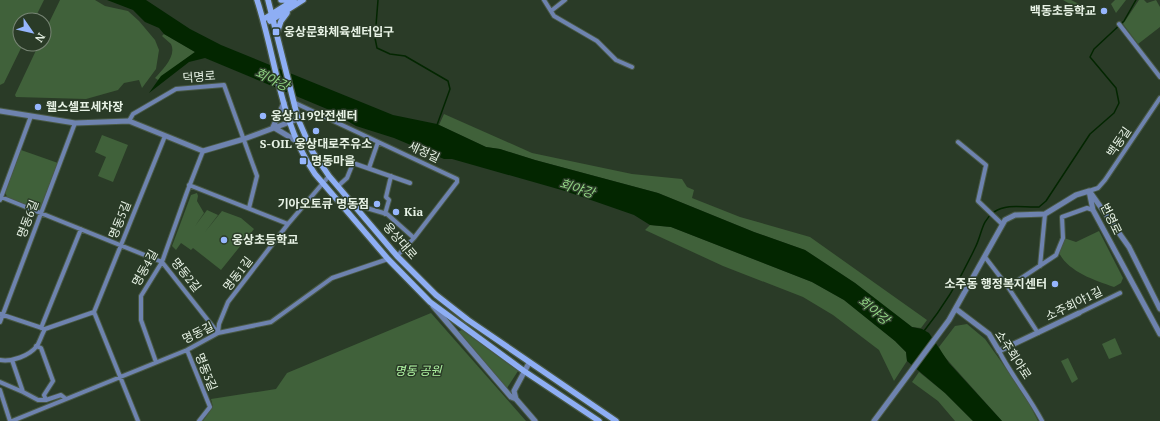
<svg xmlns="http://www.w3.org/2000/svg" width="1160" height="421" font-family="'PT Serif','Noto Sans KR',serif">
	<rect width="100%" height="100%" fill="#2a3b27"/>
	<path fill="#40613a" d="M0 0H44L34 20H20V44H23L4 83 0 85Z
		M60 0H95L105 6 128 11 139 21 155 40 159 50 156 69 142 88 139 80 124 83 118 90 86 99 16 97 15 95 39 44H44V33Z
		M1063 0H1071L1087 8 1088 14Z
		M1115 0H1126L1116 13 1111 4Z
		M1139 0H1144L1147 3 1156 0 1160 7V27L1138 44 1123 24Z
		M164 34 195 52 158 80 155 78C162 70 177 56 171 44L162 36Z
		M444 114 532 153 632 174 682 179 687 187 694 190 692 198 740 217 810 237 927 320 921 328 912 327 855 283 805 250 754 232 658 193 535 160 500 149 486 147 439 125Z
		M102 135 128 145 113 182 98 176 106 157 95 152Z
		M21 150 58 163 41 207 37 209 7 197 5 192Z
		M197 193 198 196 197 201 204 213 195 226 207 210 218 215 205 232 222 211 241 218 254 229 221 270 193 248 191 250 181 243 176 250 172 246 191 195Z
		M650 225 671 227 812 282 844 300 895 341 906 352 907 361 894 381 879 350 833 315 803 297 723 266 645 230Z
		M1099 231 1123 278 1121 283 1114 287C1094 280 1069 272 1059 253L1064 238 1076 242Z
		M431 313 526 421H203L213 407 211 399 276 389 287 373Z
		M967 324 985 339 1025 395 1038 421H1002L943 355 939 347 955 326Z
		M462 330 518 371 507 388 459 334V331Z
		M1115 338 1122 354 1109 359 1102 344Z
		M1068 358 1078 379 1072 383 1061 361Z
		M919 372 945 393 973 421H955L938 401 912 382Z"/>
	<path fill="#032600" d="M107 0H146L190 29 221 45 393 115 437 124 486 147 500 149 535 160 658 193 754 232 805 250 855 283 912 327 922 329 929 333 949 363 1002 421H973L945 393 907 361 906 352 895 341 844 300 812 282 671 227 650 225 634 215 565 191 452 159H444L394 138 356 126 327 109 205 58 189 62 149 93 161 76 195 52 164 34 159 28 145 22 133 10Z"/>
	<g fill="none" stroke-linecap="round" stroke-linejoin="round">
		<path stroke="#032600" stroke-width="1.5" d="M378 0 375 38 377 48 390 54 405 56 448 81 450 89 437 125
			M924 331C944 306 961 278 975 248 982 235 981 221 994 212 1008 203 1024 208 1039 207L1046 201 1090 134 1114 113 1119 103 1116 88 1090 57 1094 49 1124 21 1136 0"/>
		<g stroke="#485845" stroke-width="6">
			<path id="minor" d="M544 0 554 16 597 41 616 60 632 67
				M551 11 565 0
				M1119 24 1160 77
				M293 102 457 179V182L414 238 397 256
				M129 121 133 114 176 89 224 85 257 176 249 208
				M958 142 986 165 978 201 1002 224
				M369 168 378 142
				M189 185 288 224
				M338 186 347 178 353 163 410 183
				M1089 191 1098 188 1105 180 1160 98
				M1 197 162 262 218 333
				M0 200 31 116
				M353 204 387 214 414 238
				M385 214 389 200 386 197 391 176
				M985 257 1008 287 1038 333
				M1040 266 1045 214
				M1008 287 1056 255 1063 238 1062 217 1087 208 1093 210
				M1079 313 1120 293
				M0 314 45 329 94 312
				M0 322 75 123
				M41 328 81 229
				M218 333 219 324 228 302 288 224 329 176
				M36 346 41 348 53 381 44 395 46 400 61 395 66 399
				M187 350 210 407 199 421
				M999 351C1011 375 1029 396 1042 421
				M0 360C12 362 29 356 37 346 40 341 42 334 45 329
				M12 360 23 392 38 400H46
				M156 362 141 320V296L162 262 187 192 203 151
				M0 382 23 392
				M0 390 10 421
				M12 421 187 350 218 333 271 322 332 278 388 259
				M138 421 94 312 165 136"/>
		</g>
		<g stroke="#485845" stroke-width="7">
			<path id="tertiary" d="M284 103 273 127 298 142
				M0 111 75 123 129 121 203 151 244 139 298 119
				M1089 191 1093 210 1160 334
				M1090 192 1129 247 1160 309
				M433 306 511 397 516 399
				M956 309 989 334 999 351 1079 313
				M529 363 514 391 516 399 535 421
				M874 421 949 320 1005 220 1015 215 1045 214 1076 195 1089 191"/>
		</g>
		<g stroke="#485845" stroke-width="8">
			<path id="secondary" d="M257 0C276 58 280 123 315 174L388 259 430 302 524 371 599 421
				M268 0 298 119 312 151 329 176 397 256 436 295 468 320 616 421
				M281 0H294
				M264 19 294 0
				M270 21 303 0
				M277 33 281 21 287 13"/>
		</g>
		<use href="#minor" stroke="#6e83af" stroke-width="4"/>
		<use href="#tertiary" stroke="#6e83af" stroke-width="5"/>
		<use href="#secondary" stroke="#8eaef4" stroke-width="5.5"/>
	</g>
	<g fill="#96b6fd" stroke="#2a3b27" stroke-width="1.5">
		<circle cx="1104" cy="11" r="4"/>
		<rect x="272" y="28" width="8" height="8" rx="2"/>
		<circle cx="38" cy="107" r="4"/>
		<circle cx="263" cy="116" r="4"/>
		<circle cx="316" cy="131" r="4"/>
		<rect x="299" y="157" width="8" height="8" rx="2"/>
		<circle cx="377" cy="204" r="4"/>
		<circle cx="396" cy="212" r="4"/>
		<circle cx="224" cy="240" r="4"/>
		<circle cx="1055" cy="284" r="4"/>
	</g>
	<g text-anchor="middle" stroke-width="3" stroke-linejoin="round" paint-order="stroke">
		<g font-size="12" font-weight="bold" fill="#e7f2e5" stroke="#2a3b27" text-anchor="start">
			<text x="1096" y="15" text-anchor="end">백동초등학교</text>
			<text x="284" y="36">웅상문화체육센터입구</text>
			<text x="46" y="111">웰스셀프세차장</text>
			<text x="271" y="120">웅상119안전센터</text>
			<text x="316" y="148" text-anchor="middle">S-OIL 웅상대로주유소</text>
			<text x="311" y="165">명동마을</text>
			<text x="369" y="208" text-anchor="end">기아오토큐 명동점</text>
			<text x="404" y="216">Kia</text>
			<text x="232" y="244">웅상초등학교</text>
			<text x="1047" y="288" text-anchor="end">소주동 행정복지센터</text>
		</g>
		<g font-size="12" fill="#e7f2e5" stroke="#2a3b27">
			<text transform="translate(199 77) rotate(-4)" y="4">덕명로</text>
			<text transform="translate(1119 142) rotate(-56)" y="4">백동길</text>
			<text transform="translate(424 152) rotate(25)" y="4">세정길</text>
			<text transform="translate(28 219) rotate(-69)" y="4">명동6길</text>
			<text transform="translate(1111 219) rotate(64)" y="4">번영로</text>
			<text transform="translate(120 220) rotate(-68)" y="4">명동5길</text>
			<text transform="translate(400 241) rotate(49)" y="4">웅상대로</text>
			<text transform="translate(145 268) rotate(-61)" y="4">명동4길</text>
			<text transform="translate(238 274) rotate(-52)" y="4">명동1길</text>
			<text transform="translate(186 275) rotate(51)" y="4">명동2길</text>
			<text transform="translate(1074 304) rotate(-26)" y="4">소주회야1길</text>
			<text transform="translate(198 333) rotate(-26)" y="4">명동길</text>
			<text transform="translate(1013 355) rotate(57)" y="4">소주회야로</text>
			<text transform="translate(206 372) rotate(68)" y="4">명동3길</text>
		</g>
		<g font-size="12" font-style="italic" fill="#b0f5a3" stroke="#2a3b27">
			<text x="418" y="375">명동 공원</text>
		</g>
		<g font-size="13" font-style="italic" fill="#90d383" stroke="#2a3b27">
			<text transform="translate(272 79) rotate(26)" y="5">회야강</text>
			<text transform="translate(577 188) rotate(17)" y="5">회야강</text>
			<text transform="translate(874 310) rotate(39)" y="5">회야강</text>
		</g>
	</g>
	<g transform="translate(32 32) rotate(124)"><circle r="19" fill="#2a3b27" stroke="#768473"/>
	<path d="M0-3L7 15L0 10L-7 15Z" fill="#96b6fd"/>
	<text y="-6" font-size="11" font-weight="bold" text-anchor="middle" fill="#e7f2e5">N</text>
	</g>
</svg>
